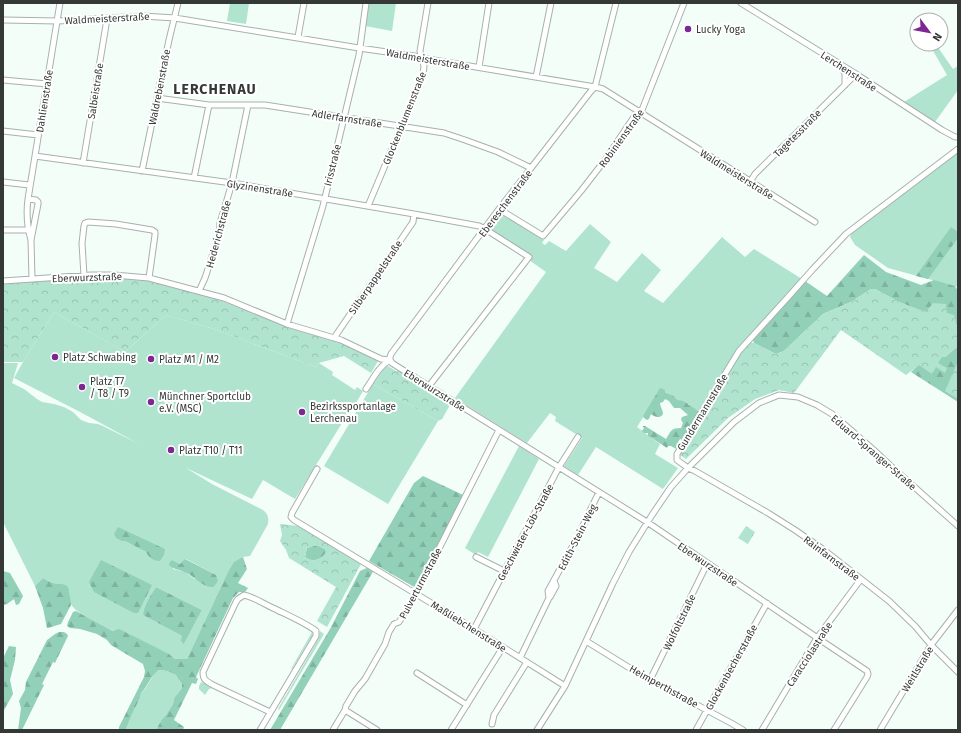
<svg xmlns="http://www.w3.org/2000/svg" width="961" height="733" font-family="'Fira Sans',sans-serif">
	<defs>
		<pattern id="forest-firs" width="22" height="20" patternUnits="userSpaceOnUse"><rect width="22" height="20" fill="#92d0b8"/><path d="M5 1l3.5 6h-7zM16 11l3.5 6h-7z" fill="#7eb39f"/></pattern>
		<pattern id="park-crowns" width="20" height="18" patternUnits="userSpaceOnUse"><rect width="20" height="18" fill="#b0e4cf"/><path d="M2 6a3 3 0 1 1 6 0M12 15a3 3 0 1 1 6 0" fill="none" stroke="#98c4b2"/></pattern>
	</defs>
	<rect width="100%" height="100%" fill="#f3fef9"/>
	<path fill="#b0e4cf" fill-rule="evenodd" d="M230 3H249L246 24 227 21Z
		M369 3H396L392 31 365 26Z
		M937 46 953 69 958 66V90L935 122 904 102 947 75 932 49Z
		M958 151V287L888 268 855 245 850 237 853 230Z
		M501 213 544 240 542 243 545 245 549 241 566 251 590 224 611 242 594 268 617 282 642 253 661 270 644 291 663 303 722 237 745 257 754 249 802 279 740 350 699 413 661 389 637 427 660 444 655 454 678 468 663 489 596 447 578 475 564 466 582 438 555 421 556 417 550 413 527 443 455 398 546 272 529 260 532 255 489 229Z
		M54 312 125 352 166 315 214 329 316 367 319 363 333 372 332 375 355 390 357 387 363 391 349 415H347L295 499 263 480 252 499 186 468 212 484 263 510C268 514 269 518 268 524L250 556 243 557 227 574 187 659H175L169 654C152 647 76 618 71 604 69 600 70 594 69 589L63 584H57L50 582 43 578 35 586 3 522V363H18L12 383 24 389 37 399 42 402 54 404 64 407 73 412 81 420 89 423 98 424 103 426 139 444 82 413 14 378 23 362ZM125 541 164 555 146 552ZM186 559 216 575 218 580 195 579 185 572 173 569 172 560 180 564ZM156 587 202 610 184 644 182 636 143 615C143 607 151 594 156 587Z
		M373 384 438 421 388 504 324 466Z
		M519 446 539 459 488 557 478 552 476 555 465 548Z
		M855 590 856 591 824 635H823Z
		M320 631 324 634 279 710 278 709 319 638Z
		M312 632 313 635 312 638 310 639 292 669H291Z
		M817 645 818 646 795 683 794 682Z
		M159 670 167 671 176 675 178 679 182 683V688L174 698 173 704 166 715 162 719 157 728 155 730H126V729L134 710 140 698 141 693 145 689 154 674Z
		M201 682 212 687 210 689H209L205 695 199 689V686Z"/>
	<path fill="url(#forest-firs)" d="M951 227 958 232V238L928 279 916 276Z
		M864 255 886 272 921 285 934 280 955 286 958 291V326L899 302 875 289H871L851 302 823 314 784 351 776 354 754 343 753 340 805 281 827 296Z
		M958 346V402L911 372 928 356 945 357Z
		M660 388 663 389 665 390V392L671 395H672L678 400 683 401 688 404V405C692 406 697 410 700 413L682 440 680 439 678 442 680 445 678 450 671 446H668L667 448C660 444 655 439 648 436V433H644L642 431 644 428 643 427V426H645L666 439C671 431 671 428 681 428L683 423 681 420 682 417 688 415 680 408H674L669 401 665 399 663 402 660 403C660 407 663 410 663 414 660 419 655 417 651 414L649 419 647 420 644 418 643 416Z
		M423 476 463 495 416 588 369 561 414 483Z
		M118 527 165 549 164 555 160 561C154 561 149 558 146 552L125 541H122L116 538 114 534Z
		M317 545 325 549 327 552C321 560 313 563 305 557L307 548Z
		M243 557 247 569 238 583 248 588 245 592H239L233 598 196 677 198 679 196 684 192 683 174 720 184 727 183 730H155L157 728 162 719 166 715 173 704 174 698 182 688V683L178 679 176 675 167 671 159 670C149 677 149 685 141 693L140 698 134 710 126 729V730H119V727L144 677 145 671 143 664 111 645 107 640 97 634 80 629 70 628 67 626 68 622 73 612 76 611 92 620 113 631 119 629 169 654 175 659H187L227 574 234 562Z
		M185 559 216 575 218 580 216 584 213 587C202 588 194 575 184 572 178 569 174 570 169 565L170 562 172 560 180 564Z
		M101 560 152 585 138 613H134L94 592 89 582Z
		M369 567 374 570 280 730H270L330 629 360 571Z
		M3 571 10 573 23 596 19 604 16 605 14 599 7 604 3 605Z
		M43 578 50 582 57 584H63L67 586 69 589 71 605 61 624 48 628H47L43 608 35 586Z
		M156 587 202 610 184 644 181 641 182 636 143 615C143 607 151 594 156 587Z
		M59 632H64L67 634 68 636 67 638 55 663 53 662 42 684 44 685 22 730H18L21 708 19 701 25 690 26 682 47 640 55 634Z
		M9 646 16 647 15 660 10 680 13 694 3 712V658Z"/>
	<path fill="url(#park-crowns)" fill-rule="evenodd" d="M94 277 123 278 146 280 158 282 184 289 222 301 285 326 342 343 378 361 371 373 344 356 319 363 316 367 214 329 166 315 125 352 54 312 23 362H3V284Z
		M871 289H875L899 302 926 312 933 303 946 304 947 313 954 315 957 326H958V346L945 357H942L938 363 947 368 945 373 936 367 932 374 919 365 906 375 841 330 794 393 779 390 755 399 728 418 686 459 680 455 740 350 748 342 754 343 776 354 784 351 823 314 851 302Z
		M958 361V399L945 391Z
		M388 366 396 371H399L450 403V405L442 419 438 421 373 384 382 371Z
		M280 524 299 526 328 544 337 546 360 561 361 564 327 627 317 621 336 587 289 558 286 550 280 541 282 535ZM317 545 325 549 326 552C321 560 313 563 305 557L307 548Z
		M746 526 755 532 748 544 738 538Z"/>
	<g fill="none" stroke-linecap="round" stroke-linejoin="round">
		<g stroke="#a7b1ad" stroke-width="7">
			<path id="street" d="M741 3 856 74 942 130 955 137H958
				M3 20 58 21 143 16 175 18 359 48 415 56 422 58 595 87 603 89 815 222
				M298 37 304 3
				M841 65 845 74V85
				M479 67 489 3
				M536 77 551 3
				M3 80 47 84
				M157 98 209 105H265L444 133 465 140 498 152 531 168
				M3 131 38 135
				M958 149 846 234 813 269 789 296 739 351 722 379 677 454V460L688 468 695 471 768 513 795 530 824 550 889 601 915 626 931 645 958 672
				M35 156 232 183 414 214 479 226 485 229 529 257 429 386
				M83 163 107 19
				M142 171 169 40 178 3
				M194 178 209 105
				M3 182 29 185
				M750 182 755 174 856 74
				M28 199 36 200 38 202V204L31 240 32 279
				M368 206 423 75 424 66 420 51 428 3
				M499 209 543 236 581 191 605 160 638 111 642 110 684 3
				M3 230H28
				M31 240C27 226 26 214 28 199L60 3
				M84 276 82 243 84 226 85 223 88 222 116 224 152 230 155 232V235L149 278
				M3 281 91 275H114L149 278 224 298 287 324 341 340 381 359 390 360 392 363 395 365 647 522 822 641 867 671 868 674 867 677 834 730
				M199 291 205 278 219 235 220 223 232 183 248 105
				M287 324 323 206 359 55 366 3
				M334 338 413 222 414 214
				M390 360V357L391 354 499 209 591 91 595 87 616 3
				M366 389C373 379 379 366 390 360
				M317 469 292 513 291 517 294 520 474 629 565 686
				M476 557 504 571
				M550 597 556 586 554 581
				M474 629 559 467 578 437
				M586 641 641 675 731 723 743 730
				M520 658 549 598 548 591 576 540 599 492
				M417 673 467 705
				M650 680 707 564
				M345 710 377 730
				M492 724 494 715 527 662
				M260 730 316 636V631C306 623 285 614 273 608 264 604 254 597 244 595L238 599 236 602 203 672C203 681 207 681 213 685L270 712
				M333 730 345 710 346 706 355 691 365 679 385 644 389 632 394 624 399 622 414 598 499 430
				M451 730 503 647
				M537 730 565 686 613 583 629 552 652 515 671 487 688 468 734 422 759 403 779 395 798 397 817 405 832 414 853 432 877 453 892 467 958 526
				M696 730 767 603
				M762 730 817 638 861 579
				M880 730 931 645 958 610"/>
		</g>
		<use href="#street" stroke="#fff" stroke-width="5"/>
	</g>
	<g fill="#7d2694" stroke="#fff" stroke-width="1.5">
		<circle cx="688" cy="29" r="4"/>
		<circle cx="55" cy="357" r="4"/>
		<circle cx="151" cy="359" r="4"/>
		<circle cx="82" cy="387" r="4"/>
		<circle cx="151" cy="402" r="4"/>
		<circle cx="302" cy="412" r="4"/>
		<circle cx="171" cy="450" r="4"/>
	</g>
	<g text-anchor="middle" stroke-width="4" stroke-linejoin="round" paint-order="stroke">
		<g font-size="10" fill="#343836" stroke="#fff">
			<text transform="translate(107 18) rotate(-3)" y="4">Waldmeisterstraße</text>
			<text transform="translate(428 59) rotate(10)" y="4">Waldmeisterstraße</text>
			<text transform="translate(849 71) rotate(33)" y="4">Lerchenstraße</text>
			<text transform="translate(159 87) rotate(-79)" y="4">Waldrebenstraße</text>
			<text transform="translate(95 91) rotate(-81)" y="4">Salbeistraße</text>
			<text transform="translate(44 101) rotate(-81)" y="4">Dahlienstraße</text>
			<text transform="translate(347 118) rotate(9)" y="4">Adlerfarnstraße</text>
			<text transform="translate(404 118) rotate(-68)" y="4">Glockenblumenstraße</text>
			<text transform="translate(797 133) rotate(-45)" y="4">Tagetesstraße</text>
			<text transform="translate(621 138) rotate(-54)" y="4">Robinienstraße</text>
			<text transform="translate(332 165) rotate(-76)" y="4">Irisstraße</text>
			<text transform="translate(737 174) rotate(32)" y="4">Waldmeisterstraße</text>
			<text transform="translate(260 188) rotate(9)" y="4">Glyzinenstraße</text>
			<text transform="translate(505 203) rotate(-53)" y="4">Ebereschenstraße</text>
			<text transform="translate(218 234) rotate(-75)" y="4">Hederichstraße</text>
			<text transform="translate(87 277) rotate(-2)" y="4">Eberwurzstraße</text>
			<text transform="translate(375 277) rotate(-56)" y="4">Silberpappelstraße</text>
			<text transform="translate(435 390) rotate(32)" y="4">Eberwurzstraße</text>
			<text transform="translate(702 412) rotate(-59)" y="4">Gundermannstraße</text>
			<text transform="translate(874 452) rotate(41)" y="4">Eduard-Spranger-Straße</text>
			<text transform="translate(525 532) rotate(-62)" y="4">Geschwister-Löb-Straße</text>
			<text transform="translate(577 537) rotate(-63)" y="4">Edith-Stein-Weg</text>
			<text transform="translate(832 558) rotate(37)" y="4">Rainfarnstraße</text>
			<text transform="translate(708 564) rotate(34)" y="4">Eberwurzstraße</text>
			<text transform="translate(420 583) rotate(-62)" y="4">Pulverturmstraße</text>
			<text transform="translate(679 622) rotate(-64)" y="4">Wolfoltstraße</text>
			<text transform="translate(469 626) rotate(32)" y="4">Maßliebchenstraße</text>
			<text transform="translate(809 654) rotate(-57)" y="4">Caracciolastraße</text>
			<text transform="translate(731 667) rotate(-61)" y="4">Glockenbecherstraße</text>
			<text transform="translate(917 669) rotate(-59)" y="4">Weitlstraße</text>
			<text transform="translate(664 686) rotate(29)" y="4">Heimperthstraße</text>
		</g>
		<g font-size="10" fill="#343836" stroke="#fff" text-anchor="start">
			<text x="696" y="33">Lucky Yoga</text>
			<text x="63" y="361">Platz Schwabing</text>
			<text x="159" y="363">Platz M1 / M2</text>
			<text x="90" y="385">Platz T7<tspan x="90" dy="12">/ T8 / T9</tspan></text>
			<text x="159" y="400">Münchner Sportclub<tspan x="159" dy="12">e.V. (MSC)</tspan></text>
			<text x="310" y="410">Bezirkssportanlage<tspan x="310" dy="12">Lerchenau</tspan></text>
			<text x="179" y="454">Platz T10 / T11</text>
		</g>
		<g font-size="14" font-weight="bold" letter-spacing="1" fill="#343836" stroke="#fff">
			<text x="215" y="94">LERCHENAU</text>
		</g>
	</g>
	<rect width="961" height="733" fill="none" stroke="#343836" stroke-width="8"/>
	<g transform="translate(929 32) rotate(122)"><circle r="19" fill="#ffffff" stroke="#aeafaf"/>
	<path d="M0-3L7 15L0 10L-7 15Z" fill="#7d2694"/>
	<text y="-6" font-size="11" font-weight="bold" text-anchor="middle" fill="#343836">N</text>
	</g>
</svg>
